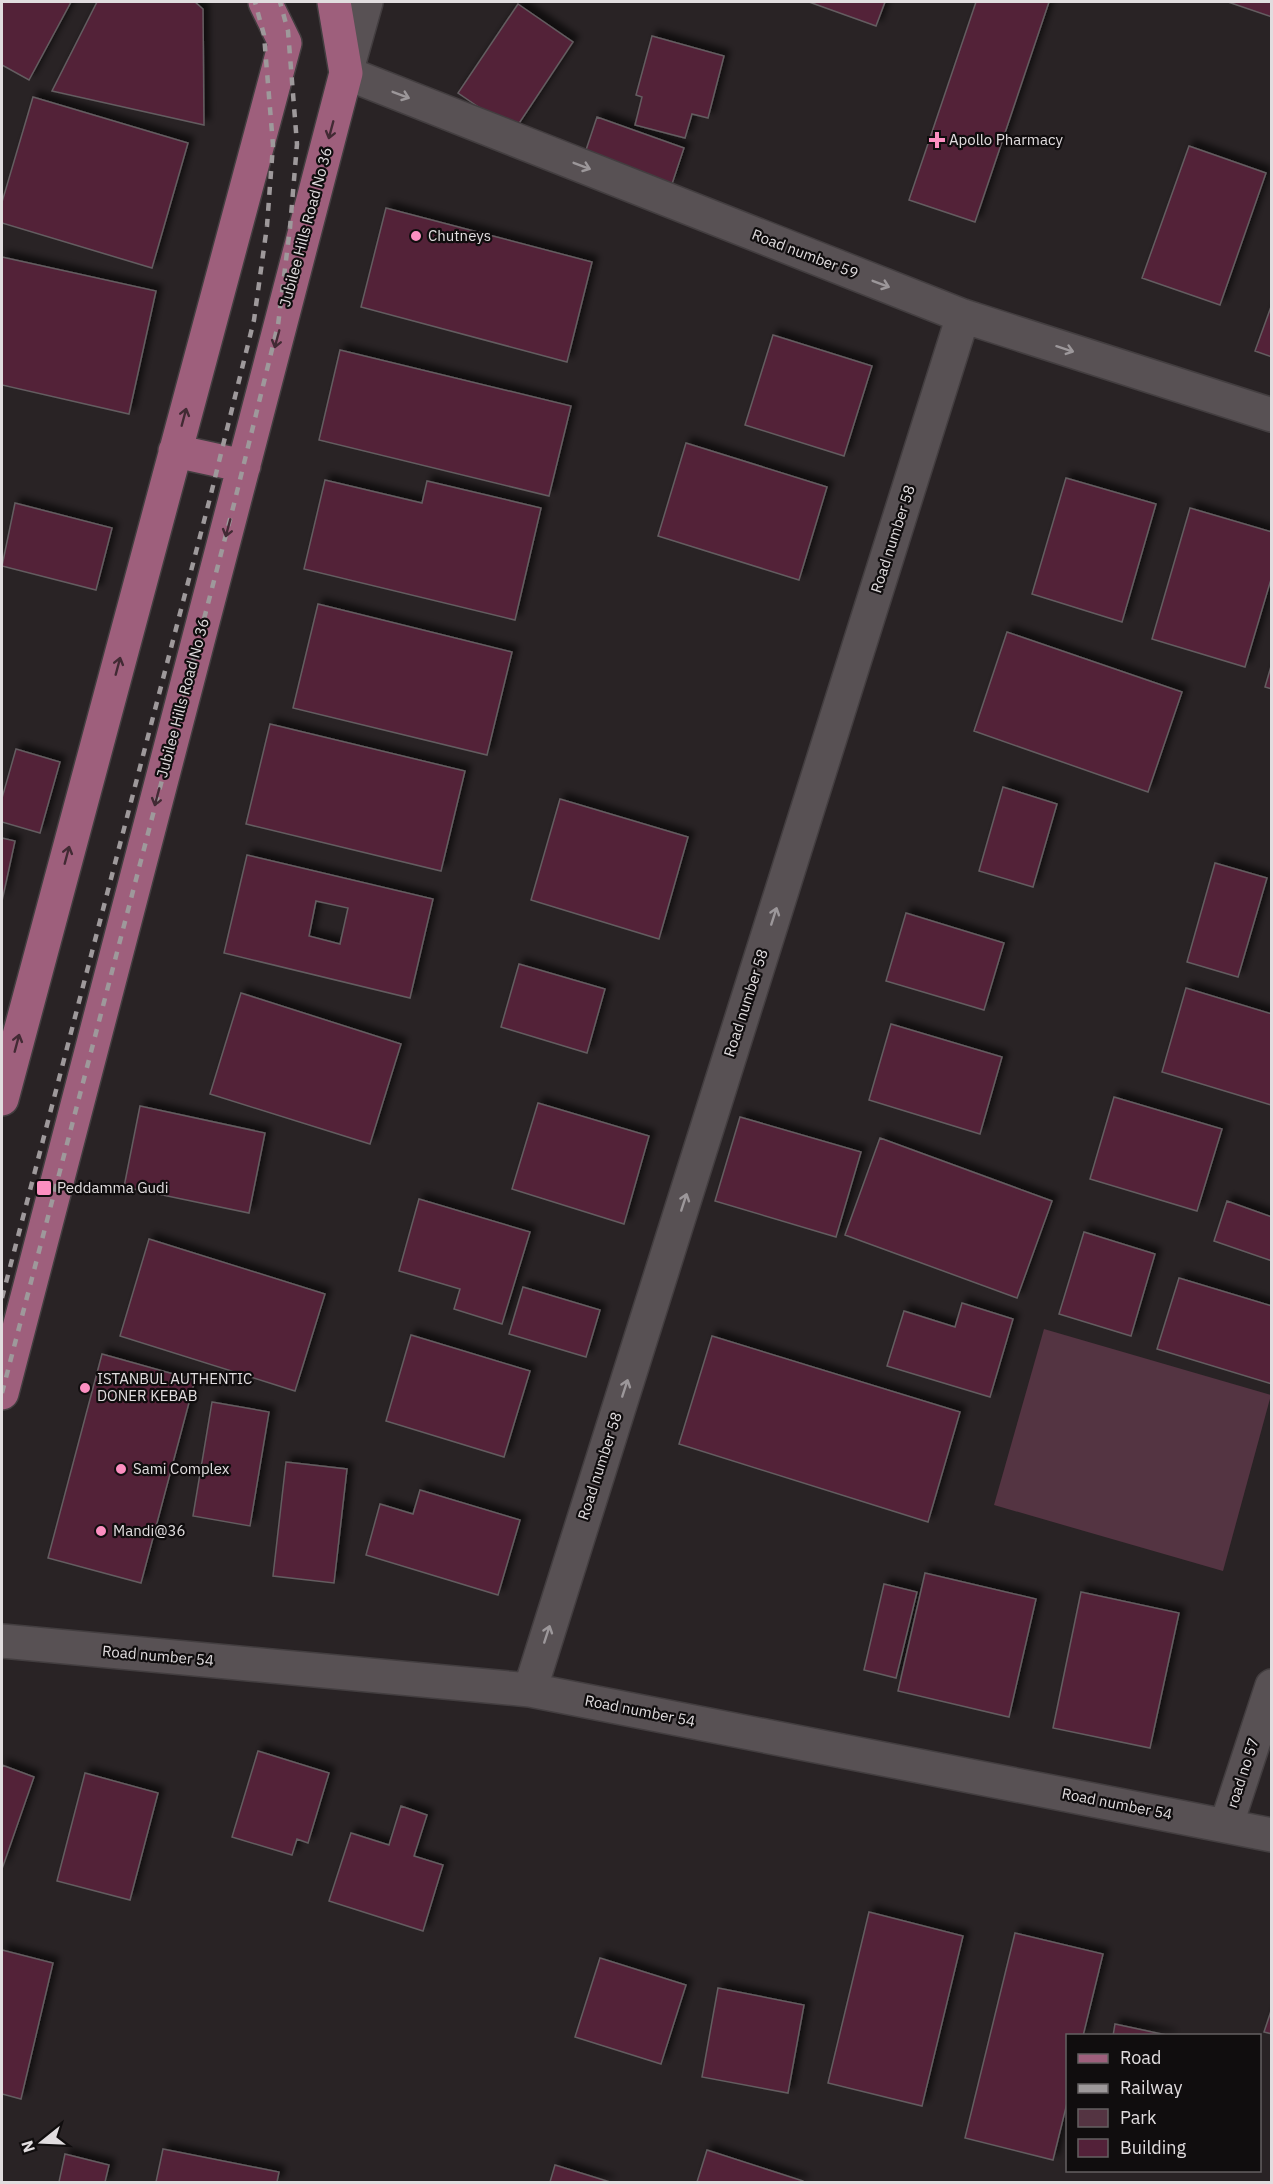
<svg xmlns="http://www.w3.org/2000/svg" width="1273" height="2184" font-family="'IBM Plex Sans',sans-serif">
	<defs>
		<filter id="shadow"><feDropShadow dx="5.5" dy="-5.5" stdDeviation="3" flood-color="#0009"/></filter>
	</defs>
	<rect width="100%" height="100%" fill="#292325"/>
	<path fill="#543442" d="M1044 1329 1271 1395 1223 1571 994 1505Z"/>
	<path fill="#532139" stroke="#645d60" stroke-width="1.5" fill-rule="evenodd" filter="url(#shadow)" d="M2 2H71L29 80 2 65Z
		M97 2H195L203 9 204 125 52 91Z
		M809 2H885L876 26Z
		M976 2H1049L975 222 909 200Z
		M1228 2H1272V17Z
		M518 4 573 42 514 131 458 93Z
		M652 36 724 56 708 118 692 114 685 138 635 125 642 97 636 95Z
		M33 97 188 143 152 268 2 223V202Z
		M597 117 684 148 672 184 585 153Z
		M1189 146 1266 173 1220 305 1142 278Z
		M386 208 592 262 567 362 361 307Z
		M2 257 156 291 129 414 2 385Z
		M1272 304V357L1255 351Z
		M773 335 872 366 844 456 745 425Z
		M340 350 571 406 549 496 319 440Z
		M686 443 827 487 799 580 658 536Z
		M1066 478 1156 504 1122 622 1032 594Z
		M325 480 422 503 427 481 541 508 515 620 304 569Z
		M15 503 112 528 96 590 2 566Z
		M1190 508 1272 532V576L1245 667 1152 639Z
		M318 604 512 652 487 755 293 708Z
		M1007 632 1182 692 1148 792 974 731Z
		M1272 663V689L1265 687Z
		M270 724 465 771 441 871 246 824Z
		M16 749 60 762 40 833 2 822V798Z
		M1003 787 1057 804 1033 887 979 871Z
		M560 799 688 837 659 939 531 900Z
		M2 838 15 841 2 901Z
		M247 855 433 899 410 998 224 953ZM316 901 348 908 340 944 309 936Z
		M1215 863 1267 878 1238 977 1187 962Z
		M906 913 1004 943 984 1010 886 981Z
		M519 964 605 989 587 1053 501 1027Z
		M1186 988 1272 1014 1271 1105 1162 1072Z
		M241 993 401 1044 370 1144 210 1094Z
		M891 1024 1002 1057 980 1134 869 1100Z
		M1114 1097 1222 1129 1197 1211 1090 1179Z
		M538 1103 649 1136 624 1224 512 1189Z
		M140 1106 265 1133 249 1213 124 1187Z
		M740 1117 861 1152 836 1237 715 1201Z
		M880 1138 1052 1201 1017 1298 845 1235Z
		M419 1199 530 1232 502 1324 454 1309 460 1289 399 1271Z
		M1227 1201 1272 1217V1261L1214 1241Z
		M1084 1232 1155 1254 1131 1336 1059 1314Z
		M149 1239 325 1294 295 1391 120 1336Z
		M1179 1278 1272 1306V1384L1157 1349Z
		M523 1287 600 1310 586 1357 509 1334Z
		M962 1303 1013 1319 990 1397 887 1366 904 1311 955 1327Z
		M411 1335 530 1371 504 1457 386 1421Z
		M712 1336 960 1412 928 1522 679 1444Z
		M102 1354 195 1380 141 1583 48 1558Z
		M212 1402 269 1412 250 1526 193 1516Z
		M286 1462 347 1469 334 1583 273 1576Z
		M420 1490 520 1520 498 1595 366 1555 380 1504 413 1514Z
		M925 1573 1036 1599 1009 1717 898 1691Z
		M884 1584 917 1592 896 1678 864 1670Z
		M1081 1592 1179 1613 1150 1748 1053 1728Z
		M258 1751 329 1773 308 1843 297 1839 292 1855 232 1837Z
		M2 1765 34 1777 2 1869Z
		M85 1773 158 1793 130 1900 57 1881Z
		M401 1806 427 1815 414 1856 443 1865 423 1931 329 1901 351 1833 389 1845Z
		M869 1912 963 1936 922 2106 828 2083Z
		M1015 1933 1103 1954 1083 2036H1068V2099L1053 2160 965 2138Z
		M2 1950 53 1963 21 2099 2 2094Z
		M600 1958 686 1985 661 2064 575 2037Z
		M718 1988 804 2005 788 2093 702 2077Z
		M1272 2008V2034L1264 2032Z
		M1115 2024 1171 2036H1113Z
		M163 2149 279 2172 277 2182H156Z
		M707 2150 803 2181V2182H697Z
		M65 2154 109 2165 105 2182H59Z
		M555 2165 610 2182H550Z"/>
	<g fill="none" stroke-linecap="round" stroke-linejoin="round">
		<g stroke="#433e40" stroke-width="36">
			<path id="minor" d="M366 2 346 73 963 316 1272 415
				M2 1641 530 1690 1272 1835
				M530 1690 963 316
				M1226 1826 1272 1686"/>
		</g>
		<g stroke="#433e40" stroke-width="36">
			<path id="major" d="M175 451 244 466
				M2 1099 285 43 265 2
				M2 1393 346 73 334 2"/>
		</g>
		<use href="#minor" stroke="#585154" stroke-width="33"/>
		<use href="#major" stroke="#9e5f7c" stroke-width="33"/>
		<path stroke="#9e999b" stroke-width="4.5" stroke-dasharray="8 8" stroke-linecap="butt" d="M2 1298 210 498 254 320 267 226 273 145 264 35 255 2
			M2 1393 234 504 278 325 290 228 297 144 288 31 280 2"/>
	</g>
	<defs><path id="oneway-shaft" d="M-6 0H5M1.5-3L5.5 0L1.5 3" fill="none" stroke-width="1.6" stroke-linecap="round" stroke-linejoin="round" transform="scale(1.5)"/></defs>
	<g stroke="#9c979a">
		<use href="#oneway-shaft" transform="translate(401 95) rotate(21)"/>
		<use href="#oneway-shaft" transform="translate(582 166) rotate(21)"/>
		<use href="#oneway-shaft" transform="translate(881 284) rotate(21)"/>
		<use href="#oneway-shaft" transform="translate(1065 349) rotate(18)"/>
		<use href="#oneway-shaft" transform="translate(774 916) rotate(-72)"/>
		<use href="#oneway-shaft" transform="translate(684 1202) rotate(-72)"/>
		<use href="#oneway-shaft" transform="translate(625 1388) rotate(-72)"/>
		<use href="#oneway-shaft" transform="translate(547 1634) rotate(-72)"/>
	</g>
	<g stroke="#422a34">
		<use href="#oneway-shaft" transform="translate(331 130) rotate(105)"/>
		<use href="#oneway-shaft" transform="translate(277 339) rotate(105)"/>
		<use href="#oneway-shaft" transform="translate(184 417) rotate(-75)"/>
		<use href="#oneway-shaft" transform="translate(228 528) rotate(105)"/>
		<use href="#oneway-shaft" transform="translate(118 666) rotate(-75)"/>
		<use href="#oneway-shaft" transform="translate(157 797) rotate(105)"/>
		<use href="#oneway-shaft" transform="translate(67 855) rotate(-75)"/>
		<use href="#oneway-shaft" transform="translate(17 1043) rotate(-75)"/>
	</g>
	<g fill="#fc8fc1" stroke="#100d0e" stroke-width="2">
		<path d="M934 131h6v6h6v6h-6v6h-6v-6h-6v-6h6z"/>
		<circle cx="416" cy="236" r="6"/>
		<rect x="36" y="1180" width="16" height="16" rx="3"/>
		<circle cx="85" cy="1388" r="6"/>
		<circle cx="121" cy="1469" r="6"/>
		<circle cx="101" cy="1531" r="6"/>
	</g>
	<g text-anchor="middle" stroke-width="4.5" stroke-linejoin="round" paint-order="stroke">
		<g font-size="15" fill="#e1dddf" stroke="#100d0e" text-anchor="start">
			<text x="949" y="145">Apollo Pharmacy</text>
			<text x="428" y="241">Chutneys</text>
			<text x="57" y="1193">Peddamma Gudi</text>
			<text x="97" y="1384">ISTANBUL AUTHENTIC<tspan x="97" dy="17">DONER KEBAB</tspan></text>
			<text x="133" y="1474">Sami Complex</text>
			<text x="113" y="1536">Mandi@36</text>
		</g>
		<g font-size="15" fill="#e1dddf" stroke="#100d0e">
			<text transform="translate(306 227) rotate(-75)" y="5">Jubilee Hills Road No 36</text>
			<text transform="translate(805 254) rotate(21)" y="5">Road number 59</text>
			<text transform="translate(893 539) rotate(-72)" y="5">Road number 58</text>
			<text transform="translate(183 698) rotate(-75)" y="5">Jubilee Hills Road No 36</text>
			<text transform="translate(746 1003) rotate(-72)" y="5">Road number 58</text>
			<text transform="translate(600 1466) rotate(-72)" y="5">Road number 58</text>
			<text transform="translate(158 1656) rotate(5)" y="5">Road number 54</text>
			<text transform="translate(640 1711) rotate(11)" y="5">Road number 54</text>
			<text transform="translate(1243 1773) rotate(-72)" y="5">road no 57</text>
			<text transform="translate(1117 1804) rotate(11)" y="5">Road number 54</text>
		</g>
	</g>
	<rect width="1273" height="2184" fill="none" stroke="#e1dddf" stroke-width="6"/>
	<rect x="1066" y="2034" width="195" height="138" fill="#100d0e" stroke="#646062" stroke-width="1.5"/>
	<rect x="1078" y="2054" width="30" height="9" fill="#9e5f7c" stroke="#646062" stroke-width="1.5"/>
	<text x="1120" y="2064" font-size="18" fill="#e1dddf">Road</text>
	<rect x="1078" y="2084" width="30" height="9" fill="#9e999b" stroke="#646062" stroke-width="1.5"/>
	<text x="1120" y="2094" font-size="18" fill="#e1dddf">Railway</text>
	<rect x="1078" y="2109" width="30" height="18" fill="#543442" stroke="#646062" stroke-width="1.5"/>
	<text x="1120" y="2124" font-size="18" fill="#e1dddf">Park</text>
	<rect x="1078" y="2139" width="30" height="18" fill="#532139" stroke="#646062" stroke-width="1.5"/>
	<text x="1120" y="2154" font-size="18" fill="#e1dddf">Building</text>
	<g transform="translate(42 2142) rotate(252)" stroke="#100d0e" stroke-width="4.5" paint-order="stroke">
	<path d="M0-4.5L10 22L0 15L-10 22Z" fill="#e1dddf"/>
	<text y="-9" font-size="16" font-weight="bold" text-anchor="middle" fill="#e1dddf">N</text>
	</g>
</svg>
